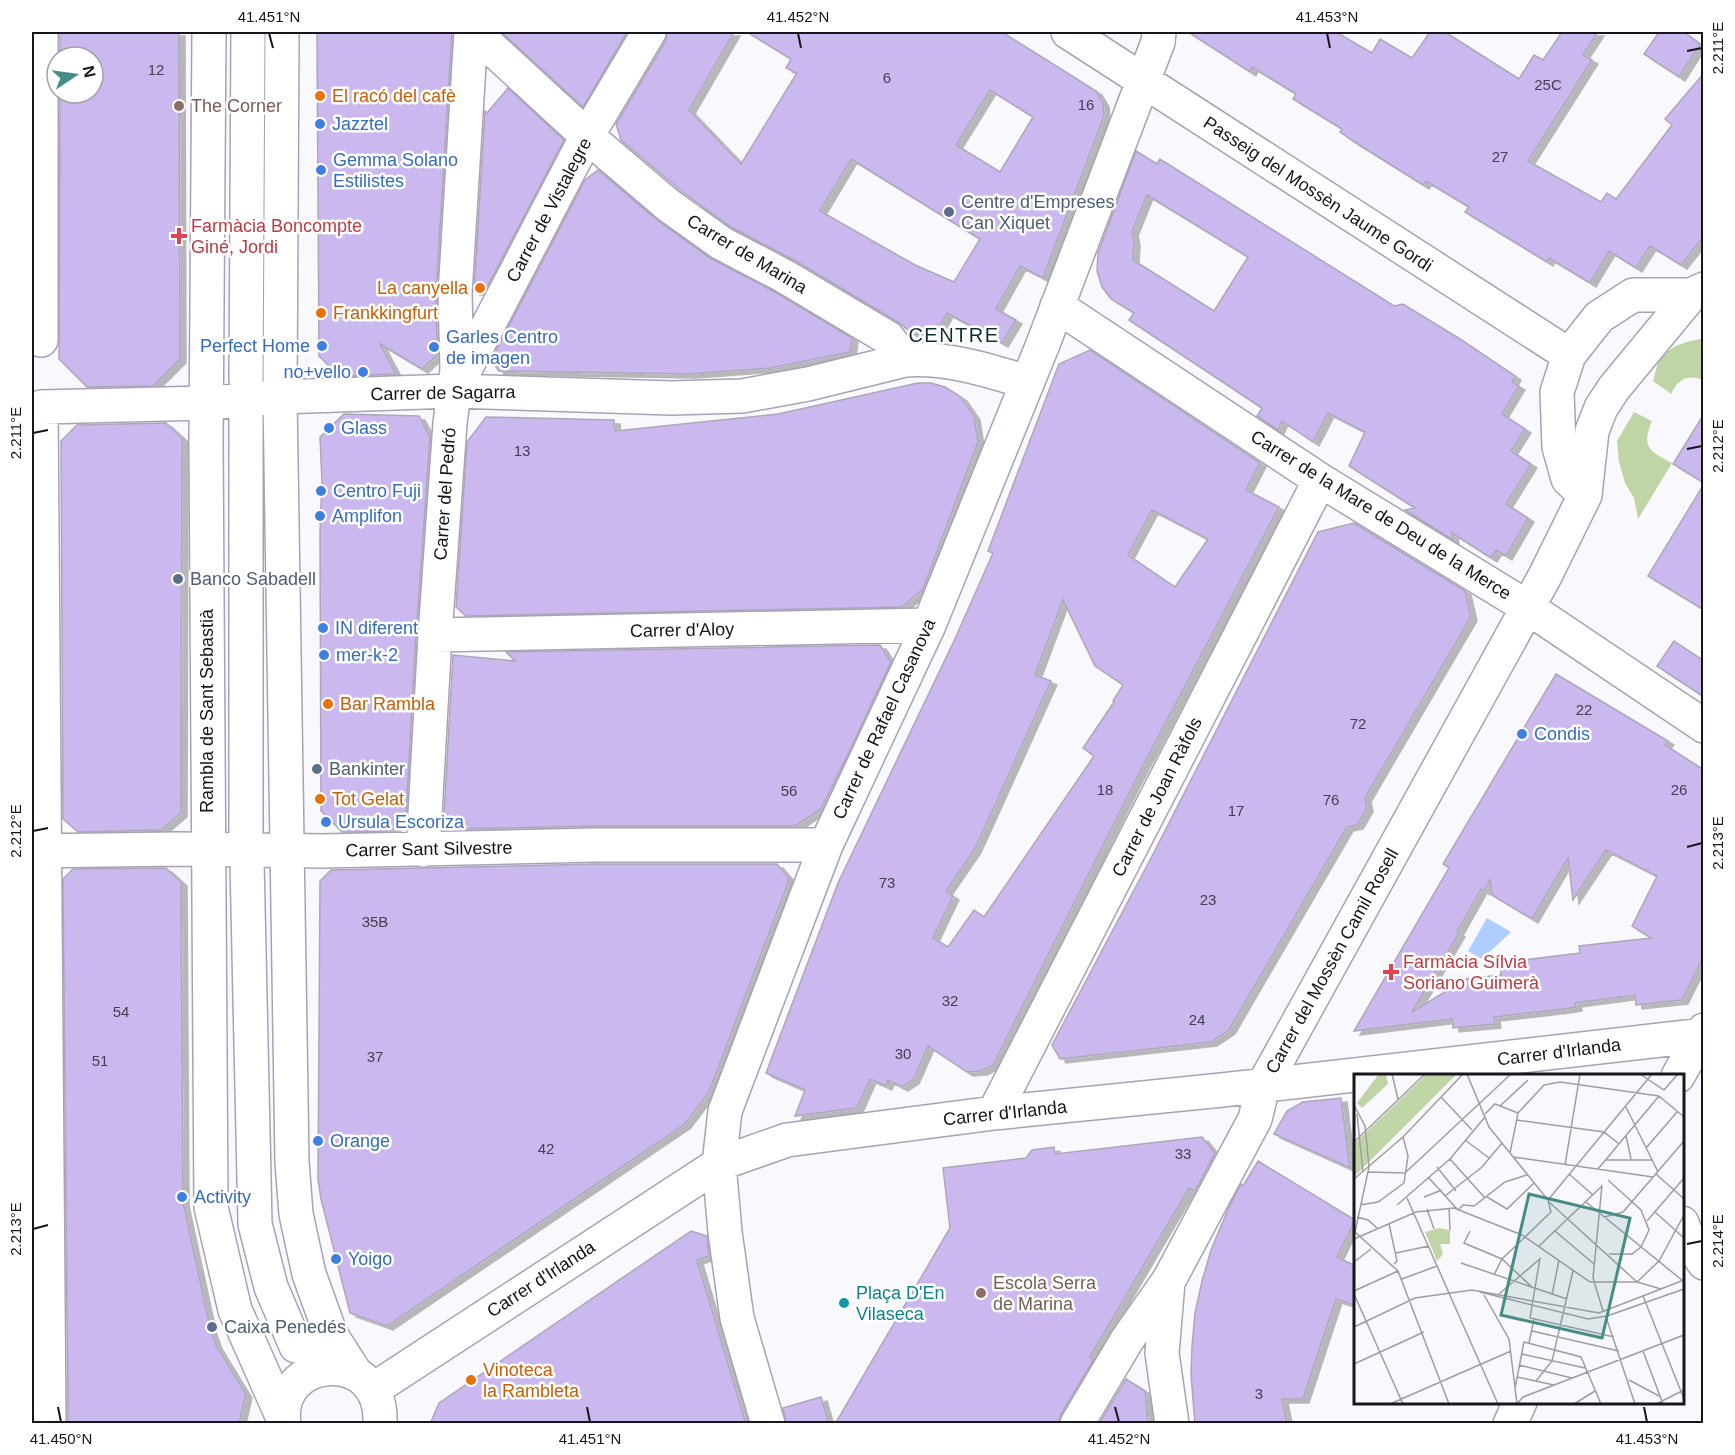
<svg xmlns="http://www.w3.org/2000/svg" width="1735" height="1455" font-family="Arial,sans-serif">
	<defs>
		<filter id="shadow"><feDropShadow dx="6" dy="4" stdDeviation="0" flood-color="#0004"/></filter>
	</defs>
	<rect width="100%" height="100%" fill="#f9f8fc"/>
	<path fill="#bfd5a5" d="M1703 339V380C1688 374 1678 379 1671 394L1653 381C1655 375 1656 368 1658 362 1666 347 1688 340 1703 339Z
		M1634 412 1652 421C1641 447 1649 451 1672 463L1638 519 1634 498 1625 483 1619 462 1617 441Z"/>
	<path fill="#adcefe" d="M1487 918 1511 932 1482 959 1468 951Z"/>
	<path fill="#cab8ee" stroke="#ada7bb" stroke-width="1.5" fill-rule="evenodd" filter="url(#shadow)" d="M60 32H179L180 359 153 386 87 387 59 359 60 93H93V57H60Z
		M317 32H452L436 293 437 355 422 369 380 344 396 374 339 376 319 356Z
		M501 32H627L583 107Z
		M668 32H734L689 110 741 164 797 73 786 68 791 59 747 32H1002L1096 91 1103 103 1104 116 1043 278 1020 266 996 309 1016 320 1002 343 947 313 938 330 914 335 898 322 794 260 731 227 680 190 621 140 616 124 665 42ZM990 90 1033 117 1000 172 956 145ZM851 159 980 239 954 282 915 265 820 211Z
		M1188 32H1336L1372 53 1380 39 1412 58 1430 32H1445L1519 79 1534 55 1543 60 1562 32H1598L1583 55 1592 60 1528 161 1601 202 1607 193 1616 199 1672 125 1665 119 1704 73V236L1681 265 1650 246 1636 268 1609 251 1590 283 1549 258 1547 262 1465 212 1469 207 1426 181 1423 185 1353 141 1340 132 1342 129 1293 99 1296 94 1252 67 1250 72Z
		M1659 32H1684L1700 44 1679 77 1644 54Z
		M508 88 564 140 485 291H474L485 111 487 113Z
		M1136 151 1157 164 1160 159 1394 306 1403 304 1460 339 1515 376 1512 382 1519 386 1502 414 1525 429 1511 451 1531 464 1506 504 1528 518 1506 556 1496 550 1491 558 1452 533 1453 540 1405 510 1415 508 1349 466 1365 432 1328 413 1313 442 1282 421 1278 430 1257 416 1262 408 1129 320 1134 313 1111 299 1102 287 1097 271 1098 253ZM1147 195 1248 257 1214 311 1133 260 1134 241 1132 232Z
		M598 170 657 220 710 258 775 292 852 338 850 352 771 368 690 374 499 371 491 360 585 180Z
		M1090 350 1260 463 1246 490 1279 507 1134 783 993 1065 981 1071 967 1072 928 1046 913 1080 902 1087 888 1080 886 1086 870 1079 857 1108 795 1116 805 1090 766 1073 838 883 954 641 993 553 988 551 1059 364ZM1152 510 1208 539 1175 587 1128 555ZM1063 600 1095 666 1123 685 1113 701 1114 702 1083 748 1094 756 984 917 974 910 948 947 933 938 953 896 946 891 975 849 1051 681 1035 675Z
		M918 383H931L945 387 961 397 974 416 978 442 923 589 902 607 466 616 456 607 467 442 486 417 614 420 615 431 778 414Z
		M344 414 419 416 430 437 415 651 406 817 390 831 342 832 321 811 320 533 322 482 320 437Z
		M1704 414V483L1673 464Z
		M166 423 182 438 181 813 161 830 78 832 63 819 61 441 77 425Z
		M1704 484V610L1648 576Z
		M1354 523 1465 591 1471 617 1365 798 1367 808 1357 825 1347 827 1229 1030 1211 1042 1060 1059 1052 1045 1151 858 1318 532Z
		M1674 641 1704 661V697L1657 666Z
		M880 645 891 662 849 752 821 809 795 826H596L457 829 444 814 453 655 515 661 506 652Z
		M1556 674 1668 741 1665 745 1704 770V956L1682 1000 1636 1005 1635 995 1575 1003 1576 1007 1564 1009 1494 1017 1495 1024 1453 1028 1452 1019 1354 1031 1449 868 1443 864ZM1606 850 1657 876 1632 926 1651 938 1579 946 1580 953 1500 963 1501 975 1466 979 1412 1012 1459 933 1457 932 1481 889 1484 891 1490 880 1492 895 1532 919 1568 858 1573 900Z
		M596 864H777L788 877V883L709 1092 685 1124 387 1326 350 1313 321 1199 318 1180 320 881 331 870Z
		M166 868 181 882 183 1202 211 1331 216 1345 246 1394 239 1424H68L63 879 73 869Z
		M1341 1098 1350 1168 1274 1134 1287 1111 1303 1102Z
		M1202 1137 1215 1153 1195 1191 1189 1188 1090 1357 1094 1359 1061 1414 1058 1424H835L950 1228 943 1168 1026 1158 1032 1150 1054 1147 1055 1154Z
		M1258 1161 1355 1220 1337 1257 1356 1266V1306L1336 1299 1303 1399H1282L1287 1424H1195L1191 1375 1192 1346 1195 1313 1202 1281 1211 1250 1229 1207 1241 1184 1243 1186Z
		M691 1231 707 1236 709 1256 697 1260 746 1424H430L439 1403Z
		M1126 1379 1145 1391 1148 1424H1099Z
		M821 1397 829 1424H786L783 1408Z"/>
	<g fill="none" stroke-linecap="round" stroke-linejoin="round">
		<g stroke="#a8a2b6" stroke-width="36">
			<path id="street" d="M474 32 587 136 668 205 721 243 784 276 888 338 905 360
				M1068 32 1569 355
				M1057 306 1320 480 1527 607 1704 726
				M41 340V32
				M246 380 248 32
				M458 383 587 136 649 32
				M246 415V834
				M1585 495 1568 479 1559 447 1557 392 1569 355 1599 317 1633 295H1691
				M435 635 929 625
				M423 850 435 635 450 423 457 370 455 294 471 32
				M32 851 177 849 322 851 596 845H826
				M247 861 255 1224 271 1287 296 1346 331 1335
				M1678 1076 1704 1030
				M994 1113 1320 480
				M1682 1223 1689 1241 1704 1263
				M1168 1282 1162 1353 1172 1424
				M374 1389 719 1164 787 1140 994 1113 1222 1090 1704 1035
				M49 1424 41 407 206 403 280 397 453 391 671 398 742 396 808 384 905 360C946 357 988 370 1027 382
				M768 1424 737 1318 725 1232 719 1164 725 1111 826 845 929 625 1043 344 1158 42 1159 32
				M1077 1424 1127 1340 1169 1280 1255 1119 1263 1086 1545 576 1585 495 1592 431 1601 408 1614 388 1691 295 1704 289
				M1510 1424 1520 1402"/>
		</g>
		<g stroke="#a8a2b6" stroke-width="36">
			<path id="secondary" d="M209 32 206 441 211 1207 235 1310 283 1418
				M282 32 280 397 292 1162 296 1214 309 1274 331 1335 356 1374
				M284 1424C274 1355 384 1345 380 1424"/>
		</g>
		<use href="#street" stroke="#fff" stroke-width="33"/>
		<use href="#secondary" stroke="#fff" stroke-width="33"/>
	</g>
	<path fill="none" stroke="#18151c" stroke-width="2" d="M269 33 273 48M798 33 801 48M1327 33 1330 48M1687 51 1702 48M33 433 48 430M1687 449 1702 446M33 831 48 828M1687 847 1702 843M33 1229 48 1225M1687 1244 1702 1241M58 1407 61 1422M587 1407 590 1422M1115 1407 1119 1422M1644 1407 1647 1422"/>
	<g fill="#e8710a" stroke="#fff" stroke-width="2">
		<circle cx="320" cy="96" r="6"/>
		<circle cx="480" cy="288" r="6"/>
		<circle cx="321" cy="313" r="6"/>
		<circle cx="328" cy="704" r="6"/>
		<circle cx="320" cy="799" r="6"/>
		<circle cx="471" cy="1380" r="6"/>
	</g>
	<g fill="#8d6e63" stroke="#fff" stroke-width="2">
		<circle cx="179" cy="106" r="6"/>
		<circle cx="981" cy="1293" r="6"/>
	</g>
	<g fill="#3f7fe0" stroke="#fff" stroke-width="2">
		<circle cx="320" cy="124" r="6"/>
		<circle cx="321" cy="170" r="6"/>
		<circle cx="322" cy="346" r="6"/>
		<circle cx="434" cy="347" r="6"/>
		<circle cx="363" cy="372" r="6"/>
		<circle cx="329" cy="428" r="6"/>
		<circle cx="321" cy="491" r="6"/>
		<circle cx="320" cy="516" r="6"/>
		<circle cx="323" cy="628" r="6"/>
		<circle cx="324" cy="655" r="6"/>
		<circle cx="1522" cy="734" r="6"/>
		<circle cx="326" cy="822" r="6"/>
		<circle cx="318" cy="1141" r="6"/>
		<circle cx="182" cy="1197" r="6"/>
		<circle cx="336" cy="1259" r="6"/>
	</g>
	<g fill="#5c6f8a" stroke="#fff" stroke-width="2">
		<circle cx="949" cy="212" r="6"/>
		<circle cx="178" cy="579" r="6"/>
		<circle cx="317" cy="769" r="6"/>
		<circle cx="212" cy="1327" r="6"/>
	</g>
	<g fill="#e0444e" stroke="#fff" stroke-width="2">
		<path d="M176 227h6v6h6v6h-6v6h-6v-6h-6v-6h6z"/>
		<path d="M1388 963h6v6h6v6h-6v6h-6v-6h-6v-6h6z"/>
	</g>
	<circle fill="#0f9aa8" stroke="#fff" stroke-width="2" cx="844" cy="1303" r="6"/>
	<g text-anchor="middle" stroke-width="5" stroke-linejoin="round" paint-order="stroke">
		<g font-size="15" fill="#443e50">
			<text x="156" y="75">12</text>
			<text x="887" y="83">6</text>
			<text x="1548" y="90">25C</text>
			<text x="1086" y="110">16</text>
			<text x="1500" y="162">27</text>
			<text x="522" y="456">13</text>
			<text x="1584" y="715">22</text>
			<text x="1358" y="729">72</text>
			<text x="1105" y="795">18</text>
			<text x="1679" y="795">26</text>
			<text x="789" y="796">56</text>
			<text x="1331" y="805">76</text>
			<text x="1236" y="816">17</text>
			<text x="887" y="888">73</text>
			<text x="1208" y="905">23</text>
			<text x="375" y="927">35B</text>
			<text x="950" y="1006">32</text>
			<text x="121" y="1017">54</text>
			<text x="1197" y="1025">24</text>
			<text x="903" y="1059">30</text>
			<text x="375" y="1062">37</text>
			<text x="100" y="1066">51</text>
			<text x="546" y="1154">42</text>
			<text x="1183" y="1159">33</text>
			<text x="1259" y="1399">3</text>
		</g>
		<g font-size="18" fill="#c56008" stroke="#fff" text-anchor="start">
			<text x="332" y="102">El racó del cafè</text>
			<text x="468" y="294" text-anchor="end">La canyella</text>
			<text x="333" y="319">Frankkingfurt</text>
			<text x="340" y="710">Bar Rambla</text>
			<text x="332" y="805">Tot Gelat</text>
			<text x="483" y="1376">Vinoteca<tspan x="483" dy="21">la Rambleta</tspan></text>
		</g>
		<g font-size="18" fill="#785e54" stroke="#fff" text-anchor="start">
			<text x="191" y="112">The Corner</text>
			<text x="993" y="1289">Escola Serra<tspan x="993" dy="21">de Marina</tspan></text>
		</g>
		<g font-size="18" fill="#366cbe" stroke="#fff" text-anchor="start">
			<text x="332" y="130">Jazztel</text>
			<text x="333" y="166">Gemma Solano<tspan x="333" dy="21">Estilistes</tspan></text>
			<text x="446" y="343">Garles Centro<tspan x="446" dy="21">de imagen</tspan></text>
			<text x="310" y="352" text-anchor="end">Perfect Home</text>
			<text x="351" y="378" text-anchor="end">no+vello</text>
			<text x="341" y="434">Glass</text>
			<text x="333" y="497">Centro Fuji</text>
			<text x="332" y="522">Amplifon</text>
			<text x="335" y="634">IN diferent</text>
			<text x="336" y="661">mer-k-2</text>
			<text x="1534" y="740">Condis</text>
			<text x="338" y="828">Ursula Escoriza</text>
			<text x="330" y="1147">Orange</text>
			<text x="194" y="1203">Activity</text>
			<text x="348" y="1265">Yoigo</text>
		</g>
		<g font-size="18" fill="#18151c" stroke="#fff">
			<text transform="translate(1318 194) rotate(33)" y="6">Passeig del Mossèn Jaume Gordi</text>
			<text transform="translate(549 210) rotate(-62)" y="6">Carrer de Vistalegre</text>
			<text transform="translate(747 254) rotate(31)" y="6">Carrer de Marina</text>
			<text transform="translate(443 393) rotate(-1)" y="6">Carrer de Sagarra</text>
			<text transform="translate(445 494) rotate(-86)" y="6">Carrer del Pedró</text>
			<text transform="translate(1381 515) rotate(32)" y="6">Carrer de la Mare de Deu de la Merce</text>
			<text transform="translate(682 630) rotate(-1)" y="6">Carrer d'Aloy</text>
			<text transform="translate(207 711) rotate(-90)" y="6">Rambla de Sant Sebastià</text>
			<text transform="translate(884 719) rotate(-65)" y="6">Carrer de Rafael Casanova</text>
			<text transform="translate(1157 797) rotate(-63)" y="6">Carrer de Joan Ràfols</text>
			<text transform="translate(429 849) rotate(-1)" y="6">Carrer Sant Silvestre</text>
			<text transform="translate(1332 961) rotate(-61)" y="6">Carrer del Mossèn Camil Rosell</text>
			<text transform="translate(1559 1052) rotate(-7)" y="6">Carrer d'Irlanda</text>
			<text transform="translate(1005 1113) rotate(-6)" y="6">Carrer d'Irlanda</text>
			<text transform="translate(541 1279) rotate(-33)" y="6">Carrer d'Irlanda</text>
		</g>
		<g font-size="18" fill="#4e5e75" stroke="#fff" text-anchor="start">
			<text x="961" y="208">Centre d'Empreses<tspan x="961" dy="21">Can Xiquet</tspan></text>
			<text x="190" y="585">Banco Sabadell</text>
			<text x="329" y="775">Bankinter</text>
			<text x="224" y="1333">Caixa Penedés</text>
		</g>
		<g font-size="18" fill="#be3a42" stroke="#fff" text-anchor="start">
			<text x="191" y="232">Farmàcia Boncompte<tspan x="191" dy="21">Giné, Jordi</tspan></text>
			<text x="1403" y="968">Farmàcia Sílvia<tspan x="1403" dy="21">Soriano Guimerà</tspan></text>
		</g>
		<g font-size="18" fill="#0d838f" stroke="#fff" text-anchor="start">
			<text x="856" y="1299">Plaça D'En<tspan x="856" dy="21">Vilaseca</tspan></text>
		</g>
		<g font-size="20" letter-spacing="1.5" fill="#0e312f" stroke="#fff">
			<text x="954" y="342">CENTRE</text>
		</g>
	</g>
	<g transform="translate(1354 1074)">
		<rect width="330" height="330" fill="#f9f8fc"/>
		<path d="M32 0 34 10 8 34 3 29 24 1ZM73 0H103L0 103V70ZM85 154 96 156V170H86L89 180 83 187 71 158Z" fill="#bfd5a5"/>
		<path fill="none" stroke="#9f9da2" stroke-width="1.5" d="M38 0 44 25M113 0 135 53 194 126 197 138M286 0 310 16 324 0M190 11 206 8 305 22M305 22 330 43M87 23 118 56M0 31 11 52 15 93 1 158 44 197 95 330M146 32 174 6M272 33 304 98M3 40 9 98M131 40 141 30 164 39M162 46 250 58 265 70M272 62 277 85M49 63 54 82 50 109M111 66 135 84M0 68 71 0M292 74 323 38M156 79 164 39 190 11M159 83 299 103M96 85 131 124M251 86H298M211 91 226 0M83 93 102 117M244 95 305 22M13 98 52 99M52 98 157 0M215 100 239 121M302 100 330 125M74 103 103 135M0 105 49 63 109 0M254 106 287 136 295 156 287 173 278 180H255M248 111 239 204 249 237M91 122 128 93 148 69M70 123 88 116M133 123 153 135 180 109M53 124 144 330M194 126 298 0M195 128 283 208M232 128 329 207M6 131 24 128 50 109M43 131 96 85 131 43M95 134 96 156M73 135 80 155M104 136 109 131 120 132 151 108 173 101M301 138 330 164M3 143 14 146 24 155M250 143 269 138 330 67M293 147 330 104M35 150 43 187 40 190M116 157 110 169 148 185 179 214M201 157 240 190M0 165 62 138 100 134 168 161 236 208H283L307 215M185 172 248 112M42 179 75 172M186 184 176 244 260 263M0 188 17 175M107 189 213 225M140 201 148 185 197 138M48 205 83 192M283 208 305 187 330 141M0 217 44 197M126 218 234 245 253 242M0 220 49 330M145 220 187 184M130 221 155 265 163 330M198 221 205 186M289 222 330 325M253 242 330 215M252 243 281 330M0 253 61 224 118 216 245 239 330 206M178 257 265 277M175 269 180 245M289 277 309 330M168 280 231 294M0 290 70 258M165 291 218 304M163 303 200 311M275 306 307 323M182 307 198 287 219 197M161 314 170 268 227 283 247 330M36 330 157 277M163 330 169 323 330 261M220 330 241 317M302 330 330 316"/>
		<path fill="#468d88" fill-opacity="0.15" stroke="#468d88" stroke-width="3" d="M175 120 276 144 248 264 147 241Z"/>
		<rect width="330" height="330" fill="none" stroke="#18151c" stroke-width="3"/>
	</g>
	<rect width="1735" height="1455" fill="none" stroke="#ffffff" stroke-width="66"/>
	<g transform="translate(75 75) rotate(77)"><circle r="28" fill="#ffffff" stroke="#a3a1a4" stroke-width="1.5"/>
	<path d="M0-4.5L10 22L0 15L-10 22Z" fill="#468d88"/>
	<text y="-9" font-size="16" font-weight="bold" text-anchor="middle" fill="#18151c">N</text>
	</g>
	<rect x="33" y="33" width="1669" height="1389" fill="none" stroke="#18151c" stroke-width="2"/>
	<g font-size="15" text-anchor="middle" fill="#18151c">
		<text x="269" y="22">41.451°N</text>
		<text x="798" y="22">41.452°N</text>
		<text x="1327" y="22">41.453°N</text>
		<text transform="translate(1718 48) rotate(-90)" y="5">2.211°E</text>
		<text transform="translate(16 433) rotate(-90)" y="5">2.211°E</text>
		<text transform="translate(1718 446) rotate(-90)" y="5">2.212°E</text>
		<text transform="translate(16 831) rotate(-90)" y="5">2.212°E</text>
		<text transform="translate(1718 843) rotate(-90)" y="5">2.213°E</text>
		<text transform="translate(16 1229) rotate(-90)" y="5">2.213°E</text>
		<text transform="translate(1718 1241) rotate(-90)" y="5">2.214°E</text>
		<text x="61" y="1444">41.450°N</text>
		<text x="590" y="1444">41.451°N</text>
		<text x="1119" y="1444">41.452°N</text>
		<text x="1647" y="1444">41.453°N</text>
	</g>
</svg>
